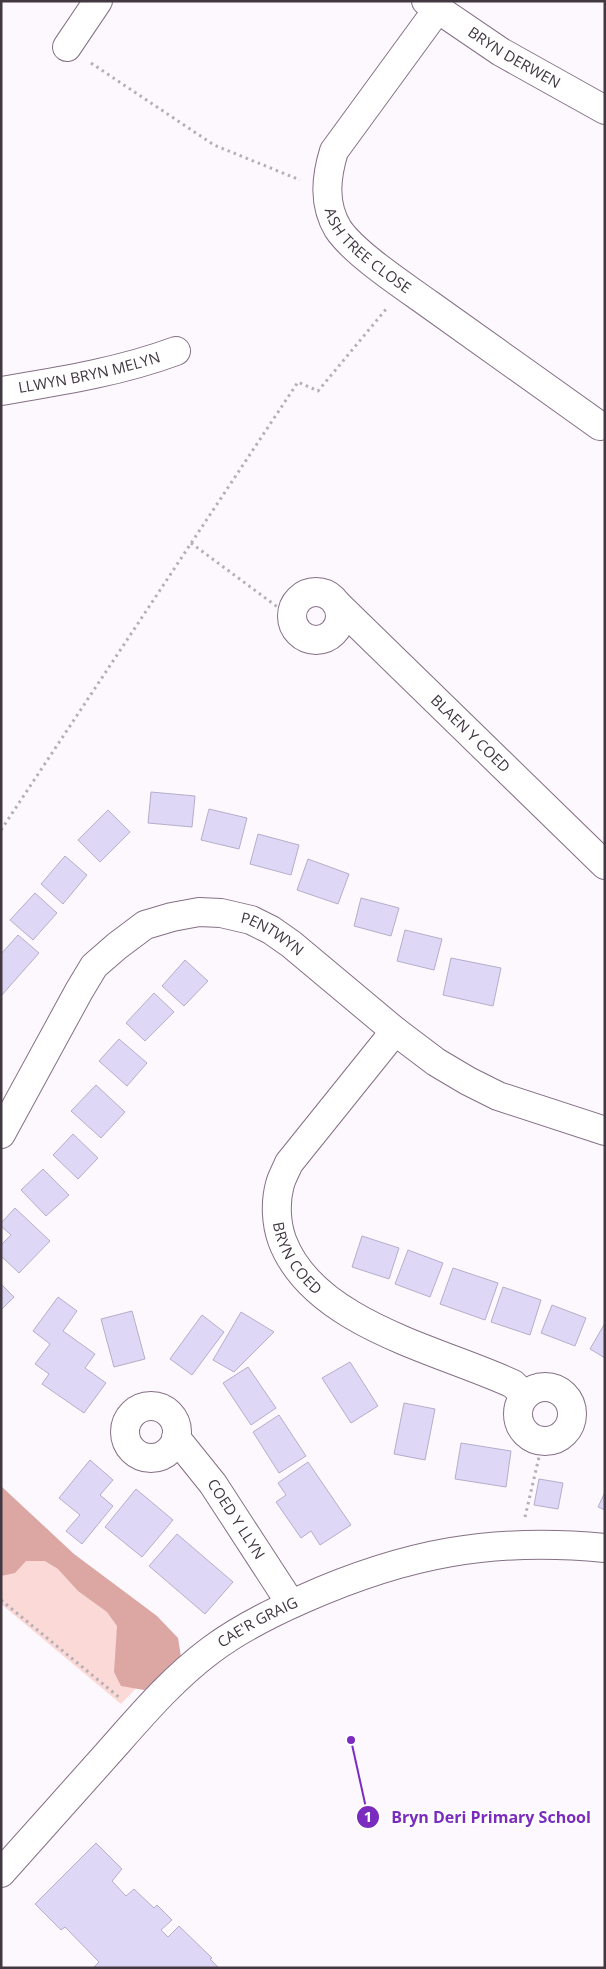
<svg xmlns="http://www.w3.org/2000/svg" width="606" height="1969" font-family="'Open Sans',sans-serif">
	<rect width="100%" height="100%" fill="#fdf8fd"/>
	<path fill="#fad9d6" d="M1 1503 175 1647 121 1704 1 1604Z"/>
	<path fill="#dca7a3" d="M1 1486 74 1554 157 1616 178 1638 181 1657 163 1678 144 1690 121 1686 114 1672 117 1626 107 1612 78 1591 58 1569 45 1561H26L15 1573 1 1576Z"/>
	<path fill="#ded8f6" stroke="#b4aecb" d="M151 792 195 796 192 827 148 823Z
		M209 809 247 818 239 849 201 840Z
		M108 810 130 832 100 862 78 840Z
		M258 834 299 845 291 875 250 864Z
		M65 856 87 875 63 904 41 884Z
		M308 859 349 874 338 904 297 890Z
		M35 893 57 913 33 940 10 920Z
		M361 898 399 908 391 936 354 926Z
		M405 930 442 939 434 970 397 961Z
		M18 935 39 953 1 996V954Z
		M451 958 501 968 493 1006 443 995Z
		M185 960 208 981 184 1006 162 986Z
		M154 993 174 1012 145 1041 126 1023Z
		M119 1039 147 1063 127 1086 99 1061Z
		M96 1085 125 1112 101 1138 71 1111Z
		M73 1134 98 1158 78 1179 53 1155Z
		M43 1169 69 1195 46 1216 21 1190Z
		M15 1208 50 1241 19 1273 1 1256V1245L11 1235 1 1226V1223Z
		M362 1236 399 1248 389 1279 352 1267Z
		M408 1250 443 1263 430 1297 395 1284Z
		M453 1268 498 1283 485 1320 440 1304Z
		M1 1284 14 1297 1 1310Z
		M503 1287 541 1300 530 1335 491 1322Z
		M58 1297 77 1311 63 1331 95 1354 85 1368 106 1383 84 1413 42 1384 49 1374 35 1364 50 1344 33 1331Z
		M552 1305 586 1318 575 1346 541 1333Z
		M132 1311 145 1359 114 1367 101 1319Z
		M241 1312 274 1332 234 1372 213 1360Z
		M202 1315 224 1332 192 1375 170 1359Z
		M605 1323V1358L590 1349Z
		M350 1362 378 1406 351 1423 322 1378Z
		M248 1367 276 1408 251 1425 223 1383Z
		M404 1403 435 1409 425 1460 394 1454Z
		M279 1415 306 1456 279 1473 253 1432Z
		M461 1443 511 1451 506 1487 455 1479Z
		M90 1460 113 1480 100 1495 113 1506 82 1544 66 1531 80 1515 59 1498Z
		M308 1462 351 1525 320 1545 311 1531 301 1538 276 1502 286 1495 278 1483Z
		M539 1479 563 1483 558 1509 534 1505Z
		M136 1489 173 1520 142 1557 105 1527Z
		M605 1492V1510L598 1507Z
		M177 1534 233 1582 205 1614 149 1566Z
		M96 1843 122 1869 112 1881 126 1896 134 1889 154 1908 157 1905 172 1920 161 1930 168 1937 179 1926 212 1958 210 1959 219 1968H93L99 1962 65 1927 61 1930 35 1904Z"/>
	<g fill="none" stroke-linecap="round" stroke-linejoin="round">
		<g stroke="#857086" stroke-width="30">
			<g id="street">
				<path id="s1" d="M426 1 501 52 605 110"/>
				<path id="s2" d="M437 10 334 151C326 177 323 204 338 229 355 254 404 286 429 304 486 345 543 385 600 426"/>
				<path d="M67 47 98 1"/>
				<path id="s3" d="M1 391C61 381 119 372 176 351"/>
				<circle cx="316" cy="616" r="24"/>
				<path id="s4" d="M337 604 605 865"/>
				<path id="s5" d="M395 1031 289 1163C286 1170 282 1177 280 1184 275 1202 276 1223 282 1240 313 1324 440 1350 513 1384L525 1396"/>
				<path id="s6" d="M1 1134 79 991 94 966 117 946 145 925 172 917 199 912 221 913 251 920 271 930 291 944 395 1031 436 1062 468 1081 498 1096 605 1131"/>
				<circle cx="545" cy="1414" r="27"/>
				<circle cx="151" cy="1432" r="26"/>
				<path id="s7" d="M176 1438 213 1484 291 1604"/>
				<path id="s8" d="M1 1873C37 1833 73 1792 109 1752 141 1716 172 1679 211 1650 239 1629 271 1613 303 1599 406 1553 493 1537 605 1548"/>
			</g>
		</g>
		<path stroke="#b5afb5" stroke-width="3" stroke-dasharray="2.5 4" stroke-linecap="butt" d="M91 63 214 145 300 180
			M191 543 291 617
			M1 830 298 382 318 391 387 308
			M525 1517 543 1440
			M1 1600 120 1698"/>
		<use href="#street" stroke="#fff" stroke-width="28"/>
	</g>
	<g text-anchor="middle" stroke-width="4.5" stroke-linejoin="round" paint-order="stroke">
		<g font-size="15" fill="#413841" stroke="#fff">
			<text dy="5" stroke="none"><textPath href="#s1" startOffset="105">BRYN DERWEN</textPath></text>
			<text dy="5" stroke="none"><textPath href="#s2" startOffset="291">ASH TREE CLOSE</textPath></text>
			<text dy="5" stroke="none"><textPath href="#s3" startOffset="90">LLWYN BRYN MELYN</textPath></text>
			<text dy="5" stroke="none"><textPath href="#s4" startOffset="186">BLAEN Y COED</textPath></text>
			<text dy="5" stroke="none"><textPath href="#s6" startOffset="391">PENTWYN</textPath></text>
			<text dy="5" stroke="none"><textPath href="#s5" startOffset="272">BRYN COED</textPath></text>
			<text dy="5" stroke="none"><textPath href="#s7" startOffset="101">COED Y LLYN</textPath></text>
			<text dy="5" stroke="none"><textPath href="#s8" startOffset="361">CAE'R GRAIG</textPath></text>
		</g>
	</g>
	<path fill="none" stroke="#7b2cbf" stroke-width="2" d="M351 1740L368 1817"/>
	<g fill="#7b2cbf" stroke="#fff" stroke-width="2">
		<circle cx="351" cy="1740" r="5"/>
		<circle cx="368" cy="1817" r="12"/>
	</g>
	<g font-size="15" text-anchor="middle" font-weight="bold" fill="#fff">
		<text x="368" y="1822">1</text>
	</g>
	<g font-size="16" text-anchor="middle" font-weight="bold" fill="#7b2cbf" stroke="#fff" stroke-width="4.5" stroke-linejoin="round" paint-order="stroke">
		<text x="491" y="1823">Bryn Deri Primary School</text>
	</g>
	<rect width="606" height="1969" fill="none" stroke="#413841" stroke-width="5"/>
</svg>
